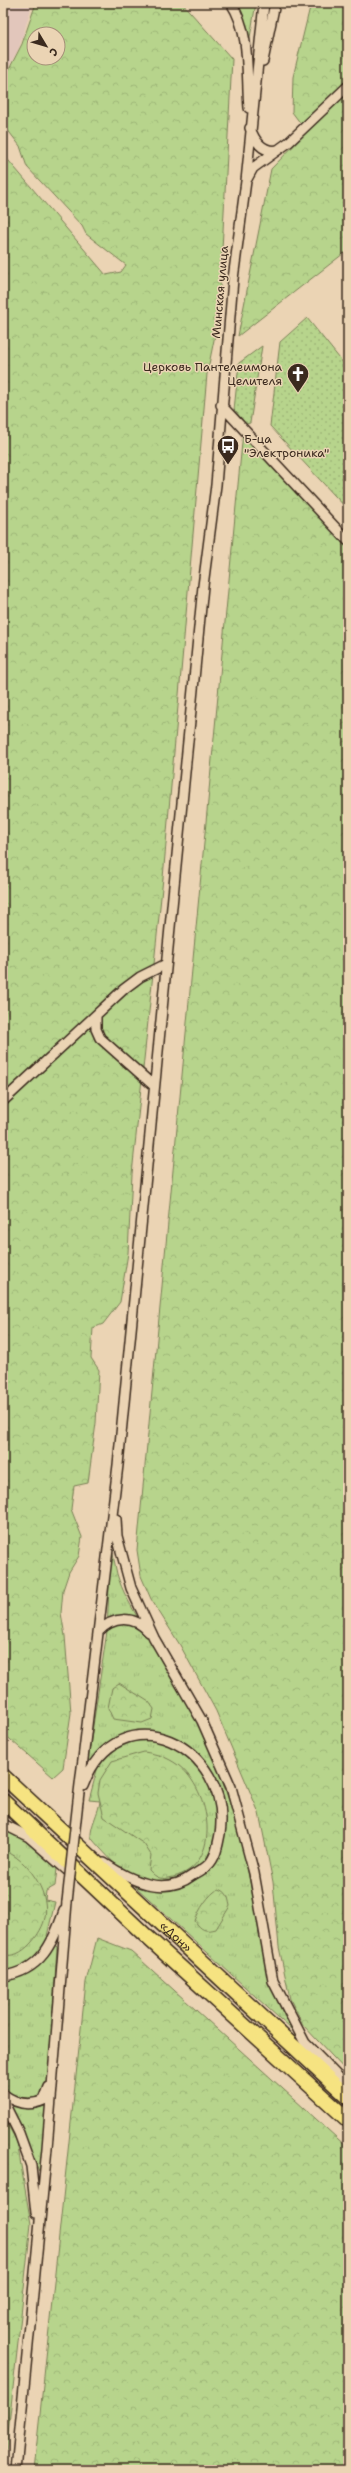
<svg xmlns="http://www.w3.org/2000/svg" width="351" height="2473" font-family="'Shantell Sans',sans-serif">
	<defs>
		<pattern id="grass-tufts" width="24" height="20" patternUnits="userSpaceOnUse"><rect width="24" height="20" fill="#b7d48c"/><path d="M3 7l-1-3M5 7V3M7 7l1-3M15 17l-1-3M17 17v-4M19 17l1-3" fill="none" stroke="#9eb678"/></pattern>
		<pattern id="forest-crowns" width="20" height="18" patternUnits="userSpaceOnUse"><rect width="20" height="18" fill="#b7d48c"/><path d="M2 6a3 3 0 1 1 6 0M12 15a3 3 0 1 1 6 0" fill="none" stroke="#9eb678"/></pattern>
		<pattern id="park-dots" width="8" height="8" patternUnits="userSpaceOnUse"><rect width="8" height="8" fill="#b7d48c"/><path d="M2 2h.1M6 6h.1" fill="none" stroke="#9eb678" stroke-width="1.8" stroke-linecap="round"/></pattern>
	</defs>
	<rect width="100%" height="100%" fill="#ebd4b4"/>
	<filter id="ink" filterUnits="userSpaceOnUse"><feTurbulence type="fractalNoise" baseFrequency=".025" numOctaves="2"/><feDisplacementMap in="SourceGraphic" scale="8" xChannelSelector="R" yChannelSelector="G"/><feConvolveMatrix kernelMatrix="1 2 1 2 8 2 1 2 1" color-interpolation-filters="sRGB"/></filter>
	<g filter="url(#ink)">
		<path fill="#e2c6bb" d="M3 3H33L19 48 3 78Z"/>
		<path fill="url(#grass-tufts)" stroke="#797f55" d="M235 3H256L249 43 246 24Z
			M111 1544C113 1554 115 1565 117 1574 122 1591 132 1608 141 1623 165 1668 197 1712 214 1759 229 1797 241 1837 249 1877 261 1933 262 1980 292 2030L137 1888C131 1880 92 1841 91 1837 90 1826 99 1812 100 1801L89 1800 97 1770 88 1760 107 1631Z
			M3 1822 57 1869 55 1886 46 1891 45 1900 55 1902 47 1936 57 1947 45 2137 39 2171 3 2092Z"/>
		<path fill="url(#forest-crowns)" stroke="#797f55" fill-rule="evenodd" d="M36 3H182L232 59 220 288 215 335 207 374 163 878 132 1174 128 1253 120 1302 103 1324 93 1328 91 1358 99 1370 96 1423 88 1483 74 1486 71 1509 82 1537 79 1556 69 1572 63 1590 61 1613 65 1636 71 1713 63 1768 53 1777 3 1733V154L106 275 121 272 126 265 86 234 82 226 27 167 20 146 3 124V81L22 44ZM34 34H58V58H34Z
			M311 3H348V250L238 336 271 169 307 132 292 112 293 77Z
			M243 432 348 545V2073L303 2025 290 1999 279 1947 273 1882 259 1813 216 1711 180 1645 151 1599 141 1576 137 1550Z
			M119 1683 149 1702 154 1709 152 1719 142 1723 113 1719 108 1708 112 1688Z
			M144 1752C157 1754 167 1757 178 1765 211 1790 224 1865 173 1877 162 1880 157 1879 149 1870L151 1855 144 1844 104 1817 98 1793 100 1780 112 1761Z
			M3 1850C27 1859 50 1891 45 1917 43 1932 21 1962 3 1954Z
			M219 1889C228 1892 228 1897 230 1906L216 1929C205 1932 201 1930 195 1921 198 1911 209 1893 219 1889Z
			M97 1938 131 1951 348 2148V2470H34L86 1982Z
			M3 2116 17 2142 31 2224 4 2470Z"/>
		<path fill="url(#park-dots)" stroke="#797f55" d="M307 318 348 369V510L270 426 280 342Z
			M262 346 250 423 246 424 234 410 239 363Z"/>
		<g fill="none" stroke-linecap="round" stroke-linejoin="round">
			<g stroke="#3b2a1e" stroke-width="12">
				<path id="minor" d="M231 3C251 33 246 73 249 108
					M263 61 275 3
					M250 128C255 142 263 153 278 150
					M247 179 253 168 289 142 348 86
					M221 405 348 541
					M96 1015V1029L100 1038 154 1086
					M3 1101 124 989 140 977 166 964
					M116 1519 117 1536 131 1588 154 1638 202 1721 231 1787 254 1873 273 1981 305 2043 348 2087
					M98 1632C113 1616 134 1615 149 1632
					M83 1786C119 1689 233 1746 220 1834 218 1844 216 1858 208 1865 204 1869 198 1872 193 1875 164 1897 131 1881 104 1863
					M78 1801 118 1465 203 586 216 485 233 279 246 181 264 3
					M3 1824 29 1837 68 1871
					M3 1976C41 1971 53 1943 64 1911
					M3 2094C16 2104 29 2107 44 2100L49 2087
					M3 2101 19 2133 31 2166 36 2213
					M16 2470 47 2148 67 1902"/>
			</g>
			<g stroke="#3b2a1e" stroke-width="17">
				<g id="highway">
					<path id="s1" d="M3 1776 348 2097"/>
					<path d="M3 1801 145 1935 348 2120"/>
				</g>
			</g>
			<use href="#minor" stroke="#ebd4b4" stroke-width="9"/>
			<use href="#highway" stroke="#f6e381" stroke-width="14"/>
			<g stroke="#3b2a1e" stroke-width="12" stroke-linecap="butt">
				<path id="minor-bridge" d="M67 1902 78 1801"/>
			</g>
			<use href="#minor-bridge" stroke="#ebd4b4" stroke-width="9"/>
		</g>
	</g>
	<defs>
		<g id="church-pin" transform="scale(1.15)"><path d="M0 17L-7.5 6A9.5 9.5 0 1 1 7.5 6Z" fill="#3b2a1e" stroke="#ebd4b4"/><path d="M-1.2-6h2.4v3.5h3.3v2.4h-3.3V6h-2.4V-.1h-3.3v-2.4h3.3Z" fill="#fff"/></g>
		<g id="bus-pin" transform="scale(1.15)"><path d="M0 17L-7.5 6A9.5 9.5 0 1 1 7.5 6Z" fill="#3b2a1e" stroke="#ebd4b4"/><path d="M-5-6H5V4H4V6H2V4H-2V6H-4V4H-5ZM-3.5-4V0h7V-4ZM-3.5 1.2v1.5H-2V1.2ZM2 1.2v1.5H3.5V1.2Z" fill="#fff"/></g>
	</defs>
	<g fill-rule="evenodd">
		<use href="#church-pin" x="298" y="374"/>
		<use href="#bus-pin" x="228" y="446"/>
	</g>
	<g text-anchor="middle" stroke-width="3" stroke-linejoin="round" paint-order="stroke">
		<g font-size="12" fill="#3b2a1e" stroke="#ebd4b4">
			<text transform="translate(220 292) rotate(-85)" y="4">Минская улица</text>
			<text dy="4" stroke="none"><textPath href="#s1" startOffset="236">«Дон»</textPath></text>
		</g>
		<g font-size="12" fill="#3b2a1e" stroke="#ebd4b4" text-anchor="end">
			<text x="282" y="371">Церковь Пантелеимона<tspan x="282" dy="14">Целителя</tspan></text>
			<text x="244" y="443" text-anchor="start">Б-ца<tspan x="244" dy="14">"Электроника"</tspan></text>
		</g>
	</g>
	<rect width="351" height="2473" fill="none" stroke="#ebd4b4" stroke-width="16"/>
	<rect x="8" y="8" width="335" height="2457" fill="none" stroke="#3b2a1e" stroke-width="1.5" filter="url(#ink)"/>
	<g transform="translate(46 46) rotate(128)"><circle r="19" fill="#ebd4b4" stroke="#a59078"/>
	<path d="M0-3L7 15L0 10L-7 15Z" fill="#3b2a1e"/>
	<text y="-6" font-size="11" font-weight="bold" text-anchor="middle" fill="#3b2a1e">С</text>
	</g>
</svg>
